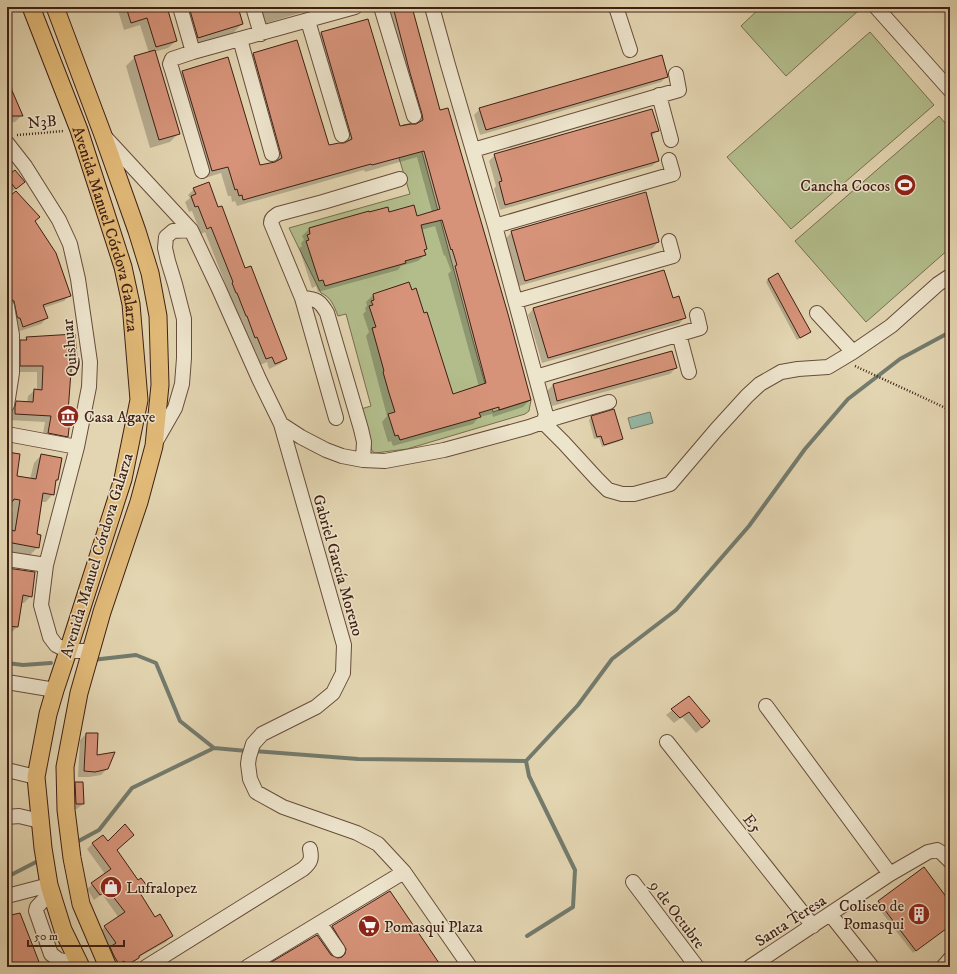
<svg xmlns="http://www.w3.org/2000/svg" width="957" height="974" font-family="'IM FELL DW Pica',serif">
	<rect width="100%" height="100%" fill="#e3d5b1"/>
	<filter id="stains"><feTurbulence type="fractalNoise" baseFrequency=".005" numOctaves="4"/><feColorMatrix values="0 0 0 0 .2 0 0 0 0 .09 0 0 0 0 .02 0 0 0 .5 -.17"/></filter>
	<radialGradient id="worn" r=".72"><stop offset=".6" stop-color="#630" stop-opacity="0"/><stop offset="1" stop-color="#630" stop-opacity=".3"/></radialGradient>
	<path fill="#b3bd8c" stroke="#786e50" d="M761 7H854L858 11 786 76 741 26Z
		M870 32 934 105 791 229 727 157Z
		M939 116 950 129V248L866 322 795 241Z
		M414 123C441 219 465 316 493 412L531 400 529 411 525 414 407 449 375 453 372 451 361 409 371 406 346 314 338 316C334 306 331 297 321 293L289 228 410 194 399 158 412 148 403 125Z"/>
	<path fill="#96b9a8" stroke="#737b6d" d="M650 412 653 423 631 429 628 418Z"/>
	<path fill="#0003" d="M117 7H166L176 41 168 48 154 52 179 133 170 142 150 148 126 66 135 57 149 53 140 25 124 30Z
		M177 7H237L242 24 233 33 189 46Z
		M252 7H308L303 12 257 26Z
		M388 7H412L439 112 530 400 523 407 493 417 492 414 479 417 473 424 393 446 391 441 388 442 382 422 387 416 366 336 369 332 363 314 366 311 365 308 367 306 366 302 373 295 409 283 452 395 479 387 448 274 451 271 445 255 444 256 435 226 421 230 426 248 424 251 425 255 418 261 401 266 398 270 318 292 316 286 312 288 299 248 302 246 301 243 304 240 302 236 309 229 388 213 416 217 432 212 417 157 365 172 364 170 237 206 235 201 232 202 231 196H228L221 173 205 178 176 79 182 72 259 166 275 163 246 60 253 54 328 147 345 144 314 40 321 33 367 20 399 127 416 125Z
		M667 76 661 82 480 135 474 115 480 109Z
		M7 79 13 89 11 91 22 115 15 122 7 123Z
		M657 131 651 137 658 161 652 166 500 210 494 189 496 186 489 161 495 155Z
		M7 177 21 185 13 191 7 184Z
		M194 189 217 208 286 359 280 364 269 369 267 362 260 365 251 342 249 343 241 321H240L231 298H230L226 289 227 288 205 232 201 234 192 211 189 212 185 202 190 198 188 195Z
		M7 200 34 221 69 296 64 301 43 308 47 318 41 324 17 332 7 306Z
		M512 232 658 242 653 248 519 286 506 238Z
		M768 279 809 332 807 334 797 340 766 282Z
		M672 299 684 318 679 324 542 363 528 315 533 309Z
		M27 338 76 358 71 362 67 412V436L60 443 42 439 45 422 9 420 10 409 17 402 27 403 28 396 35 390H37V372H14V347L21 341H24Z
		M671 352 676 368 670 374 552 406 547 391 553 385Z
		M614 410 622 438 620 441 602 447 599 438 594 439 589 420 591 417Z
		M7 453 16 477 30 479 34 463 41 455 57 480 55 481 53 494 46 502H41L36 535 38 547 30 555 7 551V531H9L13 507H7Z
		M7 569 31 596 24 603H21L17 627 10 634H7Z
		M689 697 703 727 696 733 682 717 674 723 666 715Z
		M86 734 95 756 107 769 101 775 89 777H78L80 740Z
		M76 783 83 804 77 809 71 810 70 789Z
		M92 844 116 851 138 881 147 887 139 894 154 919 171 936 166 942 144 954 126 967H119L118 966 116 967 105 953 110 949 99 932 105 927 119 918 102 894 94 900 87 889 105 874 87 849Z
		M389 892 438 963 434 967H265L319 940 332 927Z
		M879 902 950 903V925L913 953 876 905Z"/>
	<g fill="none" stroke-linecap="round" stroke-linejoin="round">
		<path stroke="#737b6d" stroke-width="4" d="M92 660 136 655 156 663 180 721 214 748 247 751
			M7 663 23 665 51 663
			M254 751 358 759 526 761
			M75 843 99 830 132 788 214 748
			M7 877 36 862
			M527 936 573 907 575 870 529 776 526 761 578 705 612 659 676 610 749 526 805 449 848 399 900 359 950 332"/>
	</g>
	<path fill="#d69379" stroke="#3e1f14" d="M126 7H167L177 41 156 47 147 18 131 23Z
		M189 7H238L243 24 198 38Z
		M393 7H412L440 110 448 108 508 314 531 400 499 410V407L479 413 481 417 400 440 398 435 395 436 388 414 395 412 389 393 383 372 384 371 372 328 376 327 369 306 373 305 371 301 374 300 373 294 409 282 412 290 416 288 424 313 427 312 453 394 486 383 455 266 457 265 452 249 451 250 442 220 421 225 427 249 424 250 426 255 405 261 406 263 325 286 323 280 319 281 306 241 309 240 307 235 310 234 309 228 369 211V212L388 207 389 212 414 205 417 216 440 209 424 151 372 165 371 164 243 200 242 195 239 196 237 189 235 190 228 167 212 171 182 71 228 57 260 165 275 162 282 158 253 53 297 40 329 145 339 143H344L352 139 321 32 368 19 400 126 411 124H416L423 120 422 114 410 73Z
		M155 50 180 134 159 140 134 56Z
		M662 55 668 77 486 130 479 108Z
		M7 79 23 116H7Z
		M652 109 659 131 651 133 659 161 505 205 499 182 502 181 494 154Z
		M15 170 25 182 16 189 7 178V176Z
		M209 182 218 207 222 206 245 268 251 266 287 359 275 364 272 357 266 359 257 337 255 338 247 316H246L237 293H236L232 283 233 282 211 227 207 229 198 206 195 207 191 196 196 194 193 188Z
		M16 191 40 217 35 221 56 253 71 296 43 305 48 318 23 327 20 318H18L17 316 14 301 9 298 7 293V198Z
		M646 192 659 242 525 281 511 231Z
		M664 270 673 298 679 296 686 318 548 358 533 308Z
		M778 273 811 332 800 338 768 279Z
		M75 334 77 358H72L68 412H71L68 437 48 433 51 416 15 414V407L16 401 33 402 34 389 42 390 43 366H20V340H27L26 337Z
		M672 351 677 368 557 401 553 384Z
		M614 409 623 439 604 445 601 436 597 437 591 416Z
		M7 452 20 454 17 476 36 479 41 454 62 458 58 480H56L54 495 43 493 37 534 41 535 39 548 7 542V529L15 531 20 500 14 499 13 501H7Z
		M7 568 35 572 32 597 23 595 18 627 7 626Z
		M689 696 710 721 702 728 689 712 680 718 671 709Z
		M86 733H98L97 755 115 752 108 769 95 772 84 771Z
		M75 782H83L84 804H76Z
		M125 824 134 835 117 850 138 880 141 878 148 887 140 893 155 917 160 914 173 936 151 949 139 956V958L127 965 124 961 119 964 114 956 110 947 116 943 104 926 125 912 108 890 100 895 91 883 111 869 92 843 103 835 108 841Z
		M924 867 950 902V926L916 951 878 901Z
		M390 891 439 963 433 967H263L317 935 331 955 338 958 342 957 345 954 346 949 332 926Z
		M20 913 41 967H7V918H11V915Z"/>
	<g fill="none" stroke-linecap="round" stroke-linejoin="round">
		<g stroke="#674c3b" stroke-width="16">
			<path id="minor" d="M180 7 193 52
				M253 7 261 34
				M381 7 414 116
				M616 7 630 50
				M876 7 950 90
				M308 21 342 135
				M240 39 272 154
				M659 95 671 140
				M105 137 191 230 218 287 259 379 281 424 344 645 343 673 333 693 316 707 262 734 253 744 249 757 248 764 250 779 256 792 283 807 357 833 378 844 404 872 470 967
				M7 143 25 166 59 220 70 244 78 279 90 362 89 387 77 447 46 565 41 605 50 637 56 645 68 651H91
				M473 150 679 90 676 74
				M202 171 172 70 170 64 172 59 193 52 355 7
				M495 226 673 174 669 160
				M302 298 336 418
				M516 301 673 256 669 241
				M7 306 12 335V373L7 405
				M679 334 689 372
				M853 352 891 326 938 284 950 276
				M536 377 700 328 697 315
				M609 402 558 417 543 422 564 443 597 479 608 490 622 494H634L645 491 670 484 716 430 747 396 760 384 781 372 798 369 828 367 853 352 817 313
				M281 424 301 437 326 450 342 456 363 460 385 461 444 450 529 427 543 422 546 415 495 226 448 65 432 7
				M7 434 77 447
				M155 443 175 408 182 384 184 358V319L175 284 168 261 165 248 166 237 173 231 191 230
				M363 460 364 442 361 429 327 313C320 301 317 299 302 298L271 223C271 218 274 217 278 214L323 202 400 179
				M7 559 46 565
				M7 682 55 690
				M766 706 890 874
				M667 742 813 926
				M7 770 36 777
				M7 817 19 816 40 821
				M633 882 697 967
				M52 891 37 907 36 911 51 954 59 960 80 964
				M7 896 49 885
				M830 914 872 967
				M320 924 338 950
				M146 967 303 869C311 862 312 859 310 849
				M247 967 404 872
				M750 967 890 874 928 852 937 850 942 853 950 861
				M943 967 950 959"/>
		</g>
		<g stroke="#3e1f14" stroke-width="19">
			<g id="major">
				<path id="s1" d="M31 7 79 130 123 267 131 304 139 400 123 479 68 651 55 690 48 714 36 777 43 848 49 885 63 930 81 967"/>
				<path d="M55 7 103 135 137 231 150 273 158 316 160 385 154 446 139 502 102 612 79 693 65 767 66 810 72 858 81 904 108 967"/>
			</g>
		</g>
		<path stroke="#3e1f14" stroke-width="2.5" stroke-dasharray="1 2" stroke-linecap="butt" d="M17 135 64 131
			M855 366 950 410"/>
		<use href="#minor" stroke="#ede4cc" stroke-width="14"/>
		<use href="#major" stroke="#e2ba78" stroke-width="17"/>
	</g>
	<defs>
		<g id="stadium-disc" transform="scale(1.15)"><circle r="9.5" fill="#8f2418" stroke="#ede4cc"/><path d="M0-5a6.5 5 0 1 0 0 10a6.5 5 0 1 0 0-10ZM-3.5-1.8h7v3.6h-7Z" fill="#fff"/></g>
		<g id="museum-disc" transform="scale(1.15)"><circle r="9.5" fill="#8f2418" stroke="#ede4cc"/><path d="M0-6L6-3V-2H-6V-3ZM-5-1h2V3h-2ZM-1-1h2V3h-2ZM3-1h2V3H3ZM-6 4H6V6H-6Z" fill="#fff"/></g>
		<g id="shop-disc" transform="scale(1.15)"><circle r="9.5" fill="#8f2418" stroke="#ede4cc"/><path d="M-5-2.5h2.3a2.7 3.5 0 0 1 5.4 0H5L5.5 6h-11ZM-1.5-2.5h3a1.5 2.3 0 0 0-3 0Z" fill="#fff"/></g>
		<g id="building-disc" transform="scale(1.15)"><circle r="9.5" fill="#8f2418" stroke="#ede4cc"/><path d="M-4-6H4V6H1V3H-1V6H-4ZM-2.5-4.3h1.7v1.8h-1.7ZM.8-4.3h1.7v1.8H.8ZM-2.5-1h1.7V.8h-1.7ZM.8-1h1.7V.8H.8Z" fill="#fff"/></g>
		<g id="supermarket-disc" transform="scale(1.15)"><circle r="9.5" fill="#8f2418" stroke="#ede4cc"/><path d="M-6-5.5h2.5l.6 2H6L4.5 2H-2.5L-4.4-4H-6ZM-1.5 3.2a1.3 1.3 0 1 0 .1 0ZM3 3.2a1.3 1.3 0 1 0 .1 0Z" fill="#fff"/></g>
	</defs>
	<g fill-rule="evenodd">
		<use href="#stadium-disc" x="905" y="185"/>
		<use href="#museum-disc" x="68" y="416"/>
		<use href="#shop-disc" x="111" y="887"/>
		<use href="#building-disc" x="919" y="914"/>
		<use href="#supermarket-disc" x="369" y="926"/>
	</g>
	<g text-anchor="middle" stroke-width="3" stroke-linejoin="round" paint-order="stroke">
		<g font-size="16" fill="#3e1f14" stroke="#ede4cc">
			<text transform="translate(42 121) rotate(-5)" y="6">N3B</text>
			<text dy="6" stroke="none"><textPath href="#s1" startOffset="235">Avenida Manuel Córdova Galarza</textPath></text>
			<text transform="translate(69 348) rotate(-95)" y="6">Quishuar</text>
			<text transform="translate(96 555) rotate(-73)" y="6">Avenida Manuel Córdova Galarza</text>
			<text transform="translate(339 565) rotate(74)" y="6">Gabriel García Moreno</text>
			<text transform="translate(753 823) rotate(52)" y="6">E5</text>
			<text transform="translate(678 914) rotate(53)" y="6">9 de Octubre</text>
			<text transform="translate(790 920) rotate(-33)" y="6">Santa Teresa</text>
		</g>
		<g font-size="16" fill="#3e1f14" stroke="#ede4cc" text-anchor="start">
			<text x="890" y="191" text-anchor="end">Cancha Cocos</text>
			<text x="84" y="422">Casa Agave</text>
			<text x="126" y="893">Lufralopez</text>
			<text x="904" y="911" text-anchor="end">Coliseo de<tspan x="904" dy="18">Pomasqui</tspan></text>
			<text x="384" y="932">Pomasqui Plaza</text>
		</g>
	</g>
	<rect width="957" height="974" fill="none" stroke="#e3d5b1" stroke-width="24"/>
	<rect x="8" y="8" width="941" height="958" fill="none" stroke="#3e1f14" stroke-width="2"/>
	<rect x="12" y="12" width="933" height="950" fill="none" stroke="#3e1f14"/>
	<path d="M28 940v6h96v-6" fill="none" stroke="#3e1f14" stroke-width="2"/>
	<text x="34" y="940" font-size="12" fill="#3e1f14" stroke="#ede4cc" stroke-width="3" paint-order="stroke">50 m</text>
	<rect width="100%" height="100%" filter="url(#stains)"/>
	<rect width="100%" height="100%" fill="url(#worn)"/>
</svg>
